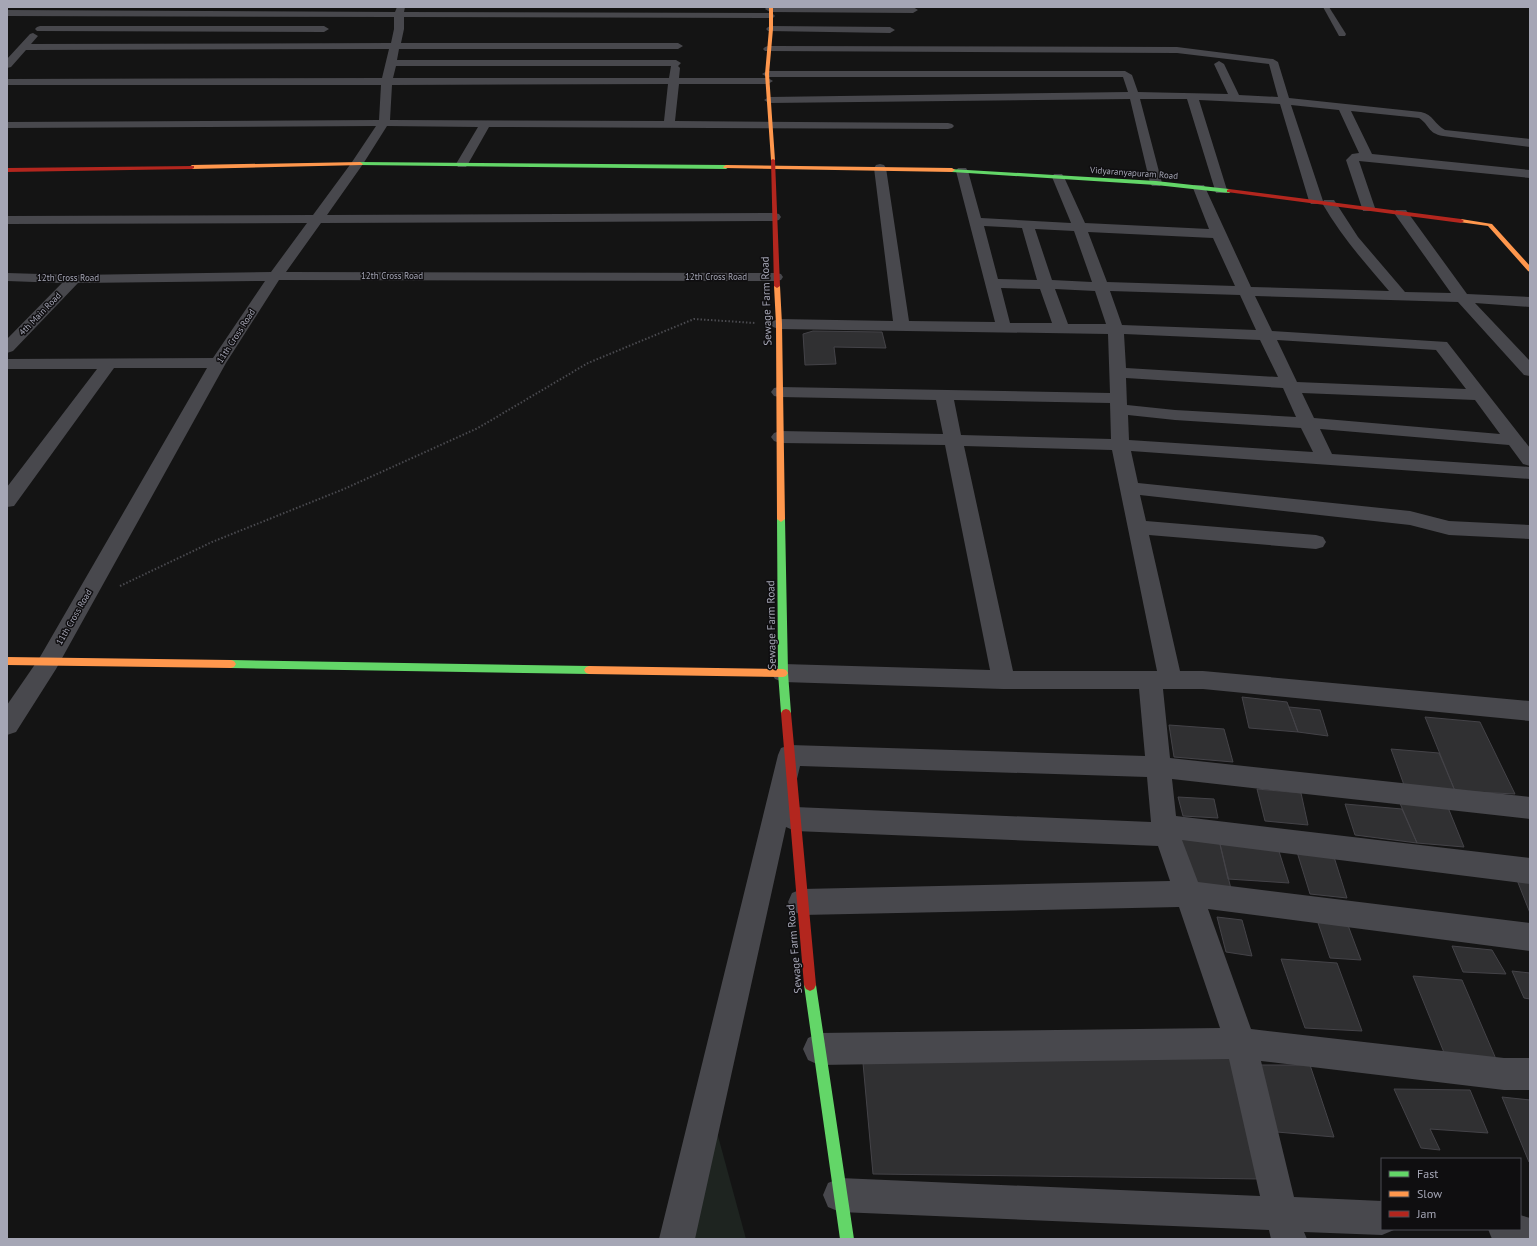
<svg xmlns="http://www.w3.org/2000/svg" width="1537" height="1246" font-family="'PT Sans',sans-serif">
	<rect width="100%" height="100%" fill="#141414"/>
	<path fill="#1e2420" d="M709 1103 746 1239H684Z"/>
	<path fill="#303032" stroke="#444348" d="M813 331 882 332 886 348 834 347 836 364 805 365 803 334Z
		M1242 697 1287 702 1298 732 1249 728Z
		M1289 707 1320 710 1328 736 1298 732Z
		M1425 717 1480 722 1515 794 1455 791Z
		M1169 725 1224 729 1233 762 1174 757Z
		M1391 749 1439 753 1455 791 1404 785Z
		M1257 789 1301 793 1308 825 1265 821Z
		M1178 797 1214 799 1218 818 1183 816Z
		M1399 801 1447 805 1464 847 1417 843Z
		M1345 804 1402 809 1417 843 1355 835Z
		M1177 836 1219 840 1231 889 1189 884Z
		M1219 840 1277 845 1289 883 1228 879Z
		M1297 852 1334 857 1347 898 1310 894Z
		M1515 875 1530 877V913Z
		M1217 917 1242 920 1252 956 1226 952Z
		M1316 917 1346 920 1361 960 1330 958Z
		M1452 946 1492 950 1506 974 1463 972Z
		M1281 959 1337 963 1362 1031 1305 1028Z
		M1512 971 1530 973V999L1524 998Z
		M1413 976 1462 980 1496 1059 1445 1055Z
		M1233 1055 1262 1179 873 1174 863 1063Z
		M1259 1065H1310L1334 1137 1277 1132Z
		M1394 1089 1470 1090 1488 1133 1430 1129 1440 1150 1421 1148Z
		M1502 1097 1530 1100V1163L1529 1162Z"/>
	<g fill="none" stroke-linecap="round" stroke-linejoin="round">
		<path stroke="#4a4a4f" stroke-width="2" stroke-dasharray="1.5 2" stroke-linecap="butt" d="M120 586 212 542 344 489 478 428 588 363 694 319 755 323"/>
		<path fill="#48484d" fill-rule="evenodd" d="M1323 7H1329L1346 34 1345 36H1339Z"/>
		<path fill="#48484d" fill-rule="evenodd" d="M397 7H405L404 12 770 13 773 14 775 16 773 18 404 17V29L401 43H678L683 46 678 49H399L397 60H676L681 63 678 66 680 68 679 78H768L773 81 768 84H679L675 121 948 123 952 124 954 126 952 128 948 129 489 127 468 164 466 167H458L456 164 478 127 387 126 363 164 327 215 774 213 779 214 781 217 779 220 774 221 321 223 286 272 776 273 781 274 783 277 781 280 776 281 279 280 226 363 56 669 16 732 7 735V705L40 657 207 368H114L14 506 7 507V487L97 369H7V359L213 358 265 281 78 283 13 351 7 353V339L62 283 7 281V273L74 275 271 272 307 223 7 224V216L313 215 352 162 376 126 7 128V122L379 120 381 85H7V79L382 78 389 49 26 50 11 67 7 68V59L30 34 33 33 38 36 31 44 391 43 394 29V17L7 16V10L395 12ZM396 66H671L669 78H393ZM668 84 664 121 390 120 392 85Z
			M767 7H913L918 10 913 13 770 12 765 9Z
			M40 26H324L329 29 324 32 37 31 35 29 37 27Z
			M771 26 890 27 895 30 890 33 768 31 766 29 768 27Z
			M768 46 1177 47 1273 59 1278 62 1289 98 1421 112C1433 114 1435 125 1445 130L1530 139V147L1443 136C1427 133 1430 125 1419 118L1351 111 1372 154 1530 170V178L1359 161 1375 208 1373 211H1363L1346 160 1352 154 1359 153 1339 110 1291 105 1323 201 1321 204H1311L1309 201 1280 104 1199 100 1227 190 1226 193H1216L1215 190 1187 99H1140L1162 183 1160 186H1152L1150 183 1130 99 769 103 764 100 769 97 1128 92 1123 77H767L762 74 767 71H1125L1132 75 1138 92 1228 94 1214 64 1219 61 1224 64 1239 95 1278 97 1269 64 1177 53 765 51 763 49 765 47Z
			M880 164 884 165 886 168 909 321 995 322 956 171 958 168H966L968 171 981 218 1071 223 1052 177 1054 174H1062L1064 177 1085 223 1209 229 1193 188 1194 185H1204L1251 287 1389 291C1365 263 1341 236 1322 203L1324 200H1334L1358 237 1405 292 1451 293 1394 213 1396 210H1406L1467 294 1530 297V307L1475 303 1530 361V376L1524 375 1458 302 1255 296 1272 331 1447 342 1530 448V466L1523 464 1509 445 1320 429 1332 454 1530 467V479L1131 451 1138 483 1410 511 1449 521 1530 525V539L1449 535 1410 525 1140 495 1146 521 1316 535 1323 537 1326 542 1323 547 1316 549 1149 535 1180 671H1203L1530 701V721L1203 689H1163L1170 758 1530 797V819L1172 779 1176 816 1530 858V884L1182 840 1198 882 1530 923V951L1208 909 1251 1029 1504 1058H1530V1090H1504L1261 1061 1294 1197 1382 1201V1229H1395L1394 1230 1382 1235 1304 1232 1307 1239H1271L1269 1230 840 1212 828 1207 823 1195 828 1183 840 1178 1260 1196 1229 1059 819 1065 808 1060 803 1049 808 1038 819 1033 1220 1028 1179 907 802 915 792 911 788 902 792 893 802 889 1170 881 1158 846 795 831 786 827 695 1239H659L778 755 781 748 790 745 1145 756 1139 689H1003L783 682 775 679 771 673 775 667 783 664 990 670 945 445 780 443 774 441 771 437 774 433 780 431 943 434 936 400 780 397 774 396 771 392 774 388 780 387 1110 393 1108 334 779 329 773 327 771 324 773 321 779 319 893 321 874 168 876 165ZM984 226 1022 228 1037 280 998 279ZM1035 229 1074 231 1092 282 1052 280ZM1088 232 1213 238 1235 286 1107 282ZM1001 288 1040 289 1052 323H1010ZM1055 289 1095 291 1106 324H1068ZM1110 291 1240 295 1256 330 1122 325ZM1124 334 1260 340 1278 377 1126 368ZM1277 340 1436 350 1466 389 1297 382ZM1126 378 1283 388 1296 417 1175 410 1127 405ZM1302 393 1475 400 1500 434 1314 418ZM954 400 1110 403 1111 439 961 435ZM1128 415 1175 420 1301 428 1313 452 1129 440ZM964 446 1112 450 1157 671H1013ZM800 766 1147 777 1151 822 795 807 790 809Z
			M1520 1215 1530 1218V1239H1492L1488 1229H1520Z"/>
		<path fill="#63d668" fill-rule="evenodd" d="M360 162 726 165 729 167 726 169 358 165 357 164Z
			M950 169 1156 181 1229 189 1232 191 1229 193 1156 185 952 172 949 170Z
			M781 516 785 519 788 673 791 713 789 716 786 717 783 716 781 713 778 673 777 519Z
			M231 660 589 666 592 667 594 670 592 673 589 674 231 668 228 667 226 664 228 661Z
			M810 979 814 981 816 985 854 1239H840L804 985 806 981Z"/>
		<path fill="#ff974d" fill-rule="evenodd" d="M769 7H773V29L769 74 775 160 773 161 771 160 765 74 769 29Z
			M360 162 363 164 362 165 192 169 189 167 192 165Z
			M726 165 952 168 955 170 952 172 724 168 723 167Z
			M1461 219 1492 224 1530 266V272L1528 271 1488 226 1459 222V220Z
			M777 284 780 286 782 324 785 519 781 522 777 519 776 324 774 286Z
			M7 657 231 660 234 661 236 664 234 667 231 668 7 665Z
			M589 666 783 669 786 670 788 673 786 676 783 677 589 674 586 673 584 670 586 667Z"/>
		<path fill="#b3261e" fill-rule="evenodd" d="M773 159 775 160 780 286 777 288 774 286 771 160Z
			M194 166V168L192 169 7 172V168Z
			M1229 189 1461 219 1464 221 1461 223 1227 192V190Z
			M786 709 789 710 791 713 816 985 814 989 810 991 806 989 804 985 781 713 783 710Z"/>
	</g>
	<g text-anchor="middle" stroke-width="3" stroke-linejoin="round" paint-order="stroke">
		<g font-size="9" fill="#a5a6b5" stroke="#0f0e10">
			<text transform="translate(1134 173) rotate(4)" y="3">Vidyaranyapuram Road</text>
			<text x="392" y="279">12th Cross Road</text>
			<text x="716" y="280">12th Cross Road</text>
			<text x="68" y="281">12th Cross Road</text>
			<text transform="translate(40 314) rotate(-46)" y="3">4th Main Road</text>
			<text transform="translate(236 336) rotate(-57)" y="3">11th Cross Road</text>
			<text transform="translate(74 617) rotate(-60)" y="3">11th Cross Road</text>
		</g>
		<g font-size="11" fill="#a5a6b5" stroke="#0f0e10">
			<text transform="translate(766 301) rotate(-92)" y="4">Sewage Farm Road</text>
			<text transform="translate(771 625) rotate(-91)" y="4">Sewage Farm Road</text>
			<text transform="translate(794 949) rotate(-95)" y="4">Sewage Farm Road</text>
		</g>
	</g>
	<rect width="1537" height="1246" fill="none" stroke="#a5a6b5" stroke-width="16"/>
	<rect x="1381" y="1158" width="140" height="72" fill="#0f0e10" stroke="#4b4b52"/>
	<rect x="1389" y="1171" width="20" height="6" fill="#63d668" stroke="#4b4b52"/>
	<text x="1417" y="1178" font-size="12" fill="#a5a6b5">Fast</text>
	<rect x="1389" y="1191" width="20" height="6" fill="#ff974d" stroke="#4b4b52"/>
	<text x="1417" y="1198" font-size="12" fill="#a5a6b5">Slow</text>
	<rect x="1389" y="1211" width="20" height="6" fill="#b3261e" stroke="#4b4b52"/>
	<text x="1417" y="1218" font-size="12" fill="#a5a6b5">Jam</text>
</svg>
